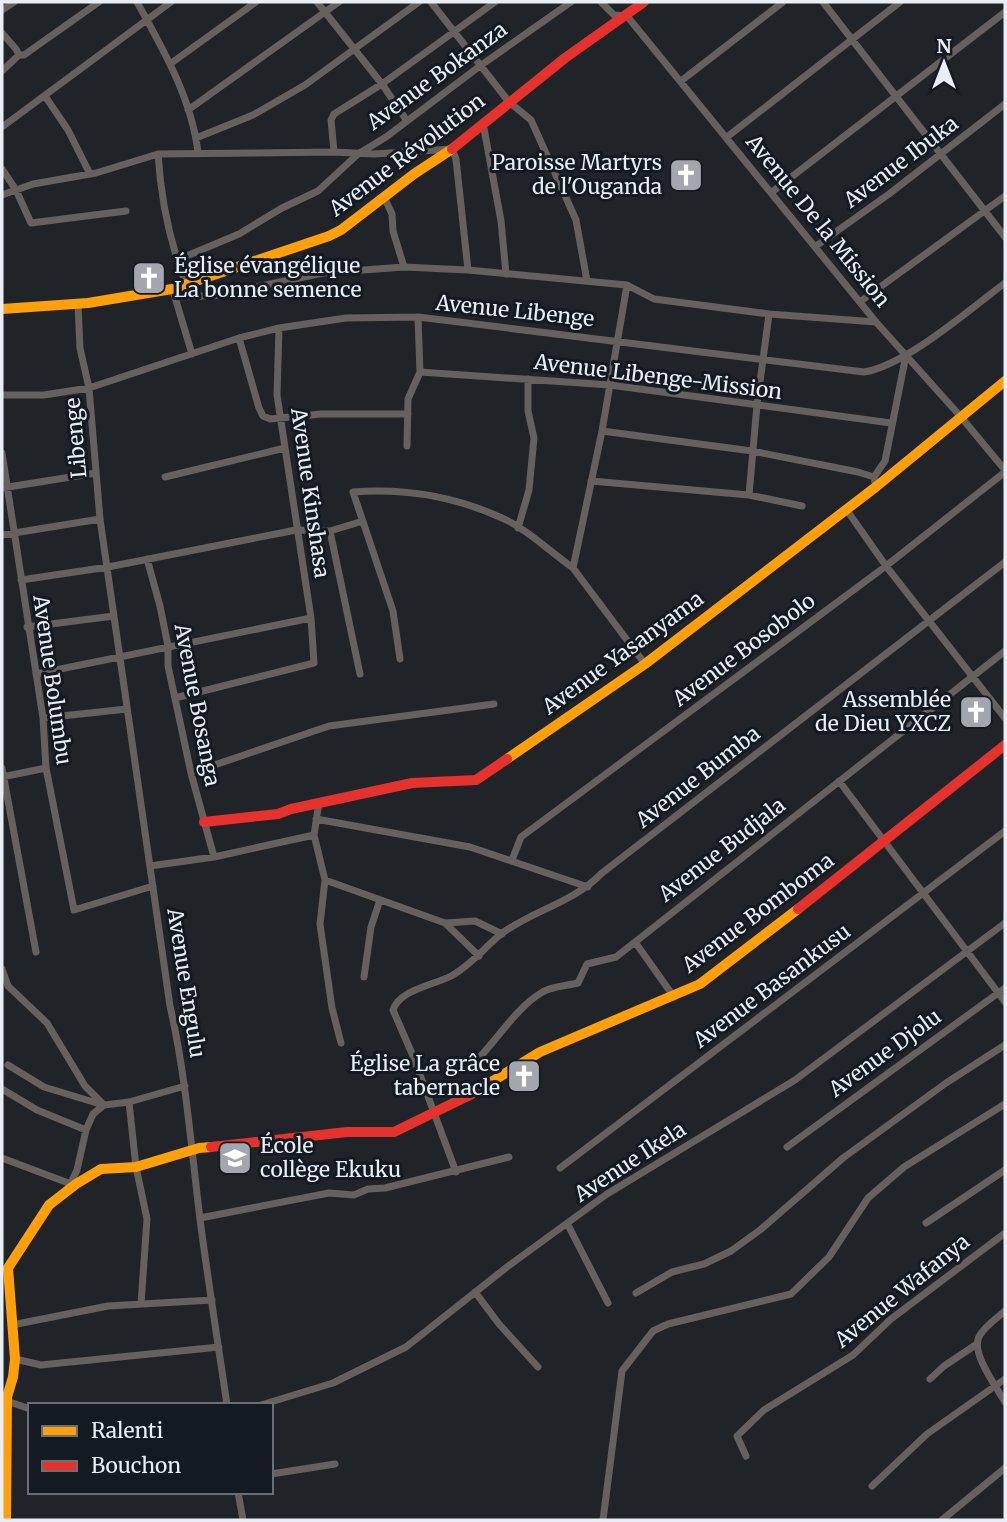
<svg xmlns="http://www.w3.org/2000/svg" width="1007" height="1522" font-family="Merriweather,serif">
	<rect width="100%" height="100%" fill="#202428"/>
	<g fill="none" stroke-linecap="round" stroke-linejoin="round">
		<path stroke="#66605e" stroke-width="7" d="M137 2C163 49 192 99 198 153
			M317 2 382 84 407 121
			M431 2 509 102 531 120 576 220 587 281
			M601 2 614 15 627 16 876 322 961 417 1005 470
			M823 2 1005 237
			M2 10 14 2
			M2 33 16 49 19 55
			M170 64 256 2
			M2 71 19 55H24L99 2
			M681 81 783 2
			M45 96 68 130 90 174
			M188 110 339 2
			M483 123 501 221 506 274
			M2 127 171 2
			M727 137 900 2
			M196 138 253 115 305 85 419 2
			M334 152 331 120 334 114 382 84 495 2
			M158 154C161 200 169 241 186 284
			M2 169 16 190 31 223 126 211
			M772 192 1005 12
			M2 195 33 184 96 173 158 154 334 152 374 154 452 149 456 159 468 270
			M384 197 392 214 393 231 404 267
			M816 246 889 194 1005 104
			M177 260 239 234 282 208 318 191 358 154 386 137 480 66 571 2
			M627 285 602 431 573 568 645 664
			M174 294 192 354
			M175 297 233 295 256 287 323 273 404 267 468 270 627 285 654 299 769 314 876 322
			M861 301 1005 196
			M78 305 80 348 89 388 100 519 170 1006C186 1076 191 1147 200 1219 208 1281 218 1343 227 1405
			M239 338 259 408 263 416 270 419 321 414H408
			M420 372 610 385 891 423
			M2 395H44L89 388 239 338 279 328 346 318 418 317 864 372C905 366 970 309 1005 283
			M602 431 752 451 858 472 874 477
			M407 446 408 399 420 372 418 317
			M2 453 43 718 46 768 74 910 153 886
			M165 477 285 448
			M591 481 749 495 802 506
			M875 482 874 477 885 461 906 355
			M2 488 96 473
			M749 495 757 405 769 314
			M846 509 886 566 1005 718
			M518 528 529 490 534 438 528 411V379
			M330 531 363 521
			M2 535 100 519
			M147 559 160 606 168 646V666L191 773 214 857
			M21 580 108 567 296 530 330 531 360 674
			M27 627 114 616
			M400 659 393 611 353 492C404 488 456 497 502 518 524 527 553 554 573 568
			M36 674 311 618
			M175 698 314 663 311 618 277 395 279 328
			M43 718 127 709
			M2 768 36 952
			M191 773 329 726 494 704
			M2 777 46 768
			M839 781 1005 1002
			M319 802 314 835 325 880 320 924 332 1008 341 1043
			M316 819 470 847 588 887
			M512 860 521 837 886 566 1005 472
			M150 866 214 857 314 835
			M325 880 445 923 475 921 502 934
			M445 923 479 956
			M635 942 674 997
			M2 969 8 986 47 1023 85 1086 104 1105
			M364 977 371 927 380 900
			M8 1065 44 1087 100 1104
			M468 1069C492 1048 515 1008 541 993 551 986 567 986 578 983L587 964 616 957 1005 651
			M2 1089 37 1110 86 1130
			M129 1102 136 1167 147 1219 141 1304
			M787 1147 1005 988
			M2 1158 71 1184
			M560 1168 1005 831
			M456 1172 413 1056 393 1010C399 990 434 985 451 976 471 965 484 948 501 934 533 910 573 903 602 873L1005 562
			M69 1187 77 1170 86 1130 93 1114 104 1105 129 1102 185 1086
			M200 1218 329 1193 354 1195 368 1189 385 1188 509 1157
			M567 1223 608 1303
			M926 1223 1005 1170
			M475 1292 499 1324 538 1367
			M636 1293 672 1272 704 1264 731 1251 760 1230 843 1158 946 1083 1005 1045
			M1005 1311C997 1318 986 1325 980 1335 969 1351 996 1386 1005 1402
			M12 1325 108 1306 212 1300
			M15 1359 41 1365 219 1347
			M930 1379 944 1366 977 1344
			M7 1401 30 1409
			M261 1405 333 1383 406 1347 507 1267 607 1194 795 1080 1005 923
			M746 1456 737 1436 764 1410 853 1355 891 1319 1005 1233
			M271 1474 335 1464
			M872 1486 927 1434 1005 1379
			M238 1492 243 1520
			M603 1520 622 1371 653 1331 668 1324 791 1294 829 1257 868 1198 904 1167 1005 1104
			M942 1520 1005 1468"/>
		<path stroke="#ff9f0a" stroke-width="10" d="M2 309 88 303 172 289 329 236 341 230 414 174 452 149
			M507 759 645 664 877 486 1005 381
			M488 1084 540 1052 700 984 798 909
			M6 1520 7 1397 13 1377 15 1359 8 1268 49 1205 76 1184 101 1169 136 1167 199 1148 211 1147"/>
		<path stroke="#e5322d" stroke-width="10" d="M452 149 565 58 644 2
			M204 822 278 814 291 809 412 783 476 780 507 759
			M798 909 1005 745
			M211 1147 347 1132H394L474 1093 488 1084"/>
	</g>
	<defs>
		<g id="church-square" transform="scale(1.75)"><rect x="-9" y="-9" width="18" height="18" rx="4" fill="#a3a7ad" stroke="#131a22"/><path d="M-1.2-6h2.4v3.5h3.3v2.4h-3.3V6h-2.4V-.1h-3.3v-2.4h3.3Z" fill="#fff"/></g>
		<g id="university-square" transform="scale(1.75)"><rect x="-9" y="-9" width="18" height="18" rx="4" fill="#a3a7ad" stroke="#131a22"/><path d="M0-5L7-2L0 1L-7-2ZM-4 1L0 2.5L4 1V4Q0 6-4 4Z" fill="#fff"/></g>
	</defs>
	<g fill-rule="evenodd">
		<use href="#church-square" x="686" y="175"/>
		<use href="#church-square" x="149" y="278"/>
		<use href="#church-square" x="976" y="712"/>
		<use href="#church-square" x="524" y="1076"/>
		<use href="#university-square" x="235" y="1158"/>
	</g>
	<g text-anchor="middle" stroke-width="6" stroke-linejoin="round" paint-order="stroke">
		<g font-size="21" fill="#e9eef4" stroke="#131a22">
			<text transform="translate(437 76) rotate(-36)" y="7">Avenue Bokanza</text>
			<text transform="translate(407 155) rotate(-37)" y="7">Avenue Révolution</text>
			<text transform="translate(901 162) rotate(-37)" y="7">Avenue Ibuka</text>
			<text transform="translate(818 221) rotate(51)" y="7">Avenue De la Mission</text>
			<text transform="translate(515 311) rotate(6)" y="7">Avenue Libenge</text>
			<text transform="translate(658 377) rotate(7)" y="7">Avenue Libenge-Mission</text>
			<text transform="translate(76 438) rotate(-95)" y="7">Libenge</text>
			<text transform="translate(310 493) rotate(82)" y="7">Avenue Kinshasa</text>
			<text transform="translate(744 650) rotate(-37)" y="7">Avenue Bosobolo</text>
			<text transform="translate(623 653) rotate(-36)" y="7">Avenue Yasanyama</text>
			<text transform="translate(52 680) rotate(82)" y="7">Avenue Bolumbu</text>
			<text transform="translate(197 705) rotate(79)" y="7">Avenue Bosanga</text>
			<text transform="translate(698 777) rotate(-38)" y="7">Avenue Bumba</text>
			<text transform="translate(722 850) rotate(-38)" y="7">Avenue Budjala</text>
			<text transform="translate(758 913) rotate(-37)" y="7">Avenue Bomboma</text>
			<text transform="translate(186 983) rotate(81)" y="7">Avenue Engulu</text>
			<text transform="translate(772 986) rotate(-37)" y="7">Avenue Basankusu</text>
			<text transform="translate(885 1053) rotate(-36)" y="7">Avenue Djolu</text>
			<text transform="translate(630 1162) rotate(-33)" y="7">Avenue Ikela</text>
			<text transform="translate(902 1291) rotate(-39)" y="7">Avenue Wafanya</text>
		</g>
		<g font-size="21" fill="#e9eef4" stroke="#131a22" text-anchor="end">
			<text x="662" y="170">Paroisse Martyrs<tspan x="662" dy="24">de l'Ouganda</tspan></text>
			<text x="174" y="273" text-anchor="start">Église évangélique<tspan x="174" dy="24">La bonne semence</tspan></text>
			<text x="951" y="707">Assemblée<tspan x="951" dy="24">de Dieu YXCZ</tspan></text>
			<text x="500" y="1071">Église La grâce<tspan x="500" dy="24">tabernacle</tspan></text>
			<text x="260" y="1153" text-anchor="start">École<tspan x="260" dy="24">collège Ekuku</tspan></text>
		</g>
	</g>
	<rect width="1007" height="1522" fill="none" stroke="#e9eef4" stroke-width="7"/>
	<rect x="28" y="1403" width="245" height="91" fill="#131a22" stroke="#696f76" stroke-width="2"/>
	<rect x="42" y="1426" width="35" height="10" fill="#ff9f0a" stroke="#696f76" stroke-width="2"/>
	<text x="91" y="1438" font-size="21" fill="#e9eef4">Ralenti</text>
	<rect x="42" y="1461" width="35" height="10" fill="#e5322d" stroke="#696f76" stroke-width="2"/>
	<text x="91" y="1473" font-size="21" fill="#e9eef4">Bouchon</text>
	<g transform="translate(944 63)" stroke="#131a22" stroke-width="5" paint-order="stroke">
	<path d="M0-5L12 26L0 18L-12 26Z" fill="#e9eef4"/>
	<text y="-10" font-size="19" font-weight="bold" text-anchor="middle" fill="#e9eef4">N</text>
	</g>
</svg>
